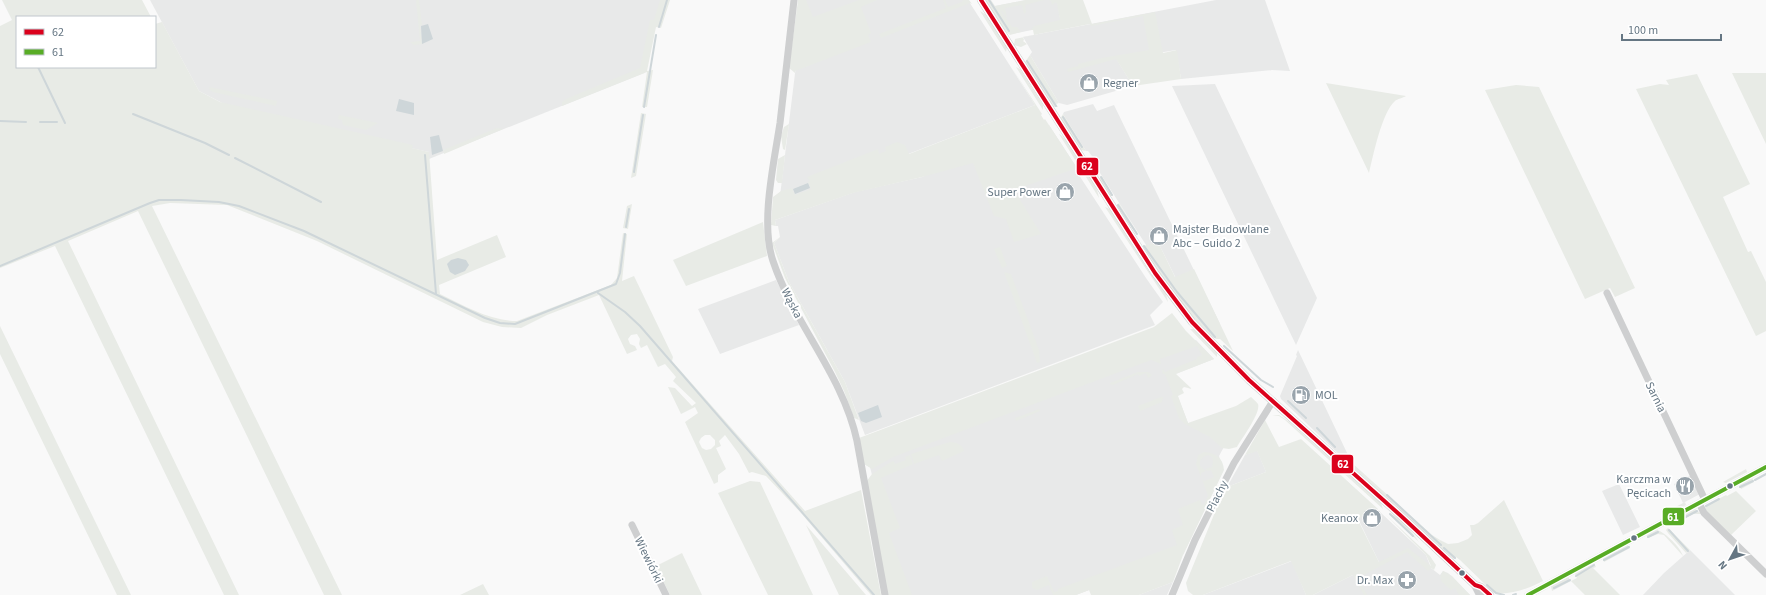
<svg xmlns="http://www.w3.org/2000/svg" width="1766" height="595" font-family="'Source Sans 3',sans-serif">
	<rect width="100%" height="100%" fill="#f9f9f9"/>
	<path fill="#e8e9e9" d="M150 0H662L650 38 644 73 429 159V152L236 110 199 91Z
		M804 0H968L1035 105 779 204Z
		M1026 0H1057L1061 24 1012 34 995 6Z
		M1216 0H1265L1290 71 1272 70 1181 79 1176 50 1117 60 1133 86 1067 105 1059 103 1030 55 1032 52 1023 37Z
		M1215 84 1317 298 1296 345 1172 86Z
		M1093 104 1097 111 1114 105 1220 324 1189 305 1158 242 1147 247 1146 245 1100 173 1091 158 1092 156 1088 151H1086L1063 114 1064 112Z
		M1049 125 1077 168 1075 169 1146 278 1163 302 1150 315 1155 325 865 435 845 382 789 282 774 243 780 237 778 226H776L775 220 855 192 922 177Z
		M776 280 799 325 720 354 698 309Z
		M1196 340 1214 359 1170 376 1188 423 1225 445 1219 456 1223 471 1183 555 1076 595H887L867 481 872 475 870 467 864 464Z
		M1298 350 1348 455 1344 459 1281 399 1280 396 1297 356 1296 355Z
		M1257 450 1266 472 1227 487 1245 455Z
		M1334 469 1426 555 1431 568 1440 575 1443 571 1448 573 1470 595H1313L1379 562Z
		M1691 475 1700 494 1683 503 1674 484Z
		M1619 484 1640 527 1623 535 1602 491Z
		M1690 550 1735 595H1643L1664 573Z
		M1292 561 1306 595H1203Z
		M1173 582 1167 595H1139L1144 593Z"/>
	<path fill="#e8ebe6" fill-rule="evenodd" d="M2 0H142L151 17H17V67H155V24L162 22 199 91 220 102 413 145 412 148 429 152 437 260 497 235 506 257 439 285 440 294C465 306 490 321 517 321L611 285 617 278 623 233 627 234 622 281 634 276 673 357 672 361 805 511 861 490 881 595H871L801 513 766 476 752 472 749 473 739 454 725 435 719 441 721 446 716 448 726 469 718 475V482L714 484 685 422 698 413 695 407 681 414 668 387 675 388 692 406 696 403 673 381 676 377 665 364 658 367 647 345 641 348 639 344 640 339 637 334 631 335 628 339 630 344 635 346 637 350 627 354 599 295 547 315 521 328 502 327 483 322 317 241 227 205 170 203 152 206 342 595H324L138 211 68 241 239 595H224L55 246 0 268V26L12 20ZM705 435H710L715 440V445L711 449 706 450 702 448 699 442 701 438Z
		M416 0H419L422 25 420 26 422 44 414 45 410 42 420 41Z
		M660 0H670L661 28 656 27 647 71 653 70 647 107H642L647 72 562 106V102L566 99 640 68 650 20H654Z
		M798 0H806L813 17 859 0H877L861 7 871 33 868 35 871 42 795 71V73L789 68Z
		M943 0H945L948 7 962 2 963 0H969L972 4 970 3 881 38 879 34 946 8Z
		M985 0H991L995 6 1026 0H1044L1025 5 1026 12 1024 14 1022 5 1005 8 1007 18 1002 11H1001L1012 27H1017L1021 32 1010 35 1006 32Z
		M1049 0H1083L1092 24 1155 12 1163 53 1177 50 1181 79 1133 86 1116 59 1068 72 1067 69 1078 66V64L1102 58 1149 50 1143 16 1091 26 1090 24 1023 37 1024 40 1023 41 1027 44 1021 47 1014 45 1015 39 1034 35 1033 30H1031L1034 26 1060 20 1057 4 1056 2 1052 5 1051 1Z
		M980 11 985 14 1007 47 1006 52Z
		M1030 55 1059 103 1056 104 1058 107H1053L1025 62Z
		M1016 67 1020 69 1043 105V110Z
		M1012 68 1042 114 1041 115 1044 120 1045 119 1077 168 1014 190 1041 234 1014 242 1006 219 994 216 973 163 922 177 853 193 775 220 776 226 771 225 773 197 781 191 792 188 795 195 811 189 808 182 810 181 807 177 812 175 878 149 879 154 886 151 885 147 897 142 905 145 909 154 1035 105Z
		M1732 73H1766V144Z
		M1697 74 1750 184 1723 197 1748 252 1751 251 1766 282V331L1756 336 1636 89 1660 84 1669 85 1666 80Z
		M1326 83 1406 96C1403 98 1397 99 1395 101 1382 112 1373 156 1369 173Z
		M1516 85 1539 87 1635 288 1615 297 1610 288 1585 299 1485 90Z
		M209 87 277 101 276 106 213 92 210 90Z
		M641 113 646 114 636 176 631 178Z
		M1063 114 1086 151 1081 150 1060 119Z
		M339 115 378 123 366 130 343 125 342 120 338 119Z
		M789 124 785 150 783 149 781 136 784 127Z
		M497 128 503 129 444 154 443 150Z
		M1059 134C1066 137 1079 158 1079 166Z
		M785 155 782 183H778L776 180 778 159Z
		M1083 172C1091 176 1098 189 1099 198Z
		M1102 176 1113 195V196H1110L1099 179Z
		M1119 203 1137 232 1136 234 1116 206Z
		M632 204 628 229 623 228 627 206Z
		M1105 207 1110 209 1148 270 1166 294 1168 302Z
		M763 222 767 256 686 286 673 260Z
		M780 237 774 243 789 282 845 382 859 420 854 418 844 391 835 372 785 278 772 243Z
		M1158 242 1175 277 1194 269 1233 351 1220 339H1216C1202 333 1147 261 1143 246Z
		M1000 247 1007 266 1002 268 994 249Z
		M1004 272 1011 274 1039 350 1040 362 1037 363Z
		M1172 313 1186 331 1214 359 1176 374 1192 389 1184 387 1182 389 1184 393 1178 396 1188 423 1236 406 1251 397C1253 399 1256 401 1258 404 1261 413 1242 438 1237 447L1229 449 1222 448 1210 437 1185 424 1179 418 1171 396 1173 395 1165 374H1163L1162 371 1163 369 1165 372 1197 359V357L1202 355 1197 346 1160 359 1161 364 1151 360 893 457 872 469 864 464 859 438 1154 327Z
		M0 326 131 595H117L0 354Z
		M1190 329H1195L1217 352V357Z
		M1138 372H1148L1152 375 1148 378 1146 373 1139 376 1138 374 1113 385 1110 384V383Z
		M1161 397H1163L1162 402 1140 411 1138 406Z
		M1039 409 1040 411 1016 421 1015 418Z
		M1272 415H1279L1288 421 1381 503 1383 509 1285 420 1279 416Z
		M1265 420 1279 447 1301 439 1378 509 1366 513 1358 520 1379 562 1408 548 1431 566 1426 555 1386 515 1430 556 1436 565 1434 570 1431 568 1428 571 1407 552 1358 578 1367 595H1364L1353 575 1313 595H1306L1291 561 1203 595H1193L1188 591 1186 583 1222 495 1227 487 1266 472 1257 451 1245 455Z
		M950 442C956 442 963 445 964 451L942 461 939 455 914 464 911 454Z
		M1204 452C1215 453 1223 457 1224 470L1183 555 1173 582 1139 595H1091L1089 590 1076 595H1053L1049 585 1037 590 1032 588V582L1047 576 1054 592 1058 591V589L1177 545 1172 530 1183 525 1178 509 1200 500 1202 505 1204 504 1208 496 1202 479 1204 481 1214 477 1211 470 1207 471 1206 469 1212 467 1213 461 1212 457 1208 455 1203 457 1200 461V466L1206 471 1201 473V477L1196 464 1198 455Z
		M910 455 913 464 881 478 900 528 889 533 912 595H887L867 481 872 474 891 462 894 461 895 464 906 460 905 457Z
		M1348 455 1352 463 1432 535 1440 540 1448 544 1458 543 1468 539 1472 535 1470 525H1474L1478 523 1504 500 1543 581C1528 589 1511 595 1494 593L1460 560 1456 557 1454 559 1450 556 1344 459Z
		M1746 469 1747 472 1726 483 1723 482Z
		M1752 478 1754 482 1741 489 1740 485Z
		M750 481 760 482 813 595H768L718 493Z
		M1736 491 1756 511 1731 535 1706 511 1705 506 1726 495 1727 496Z
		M1685 502 1686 505 1665 516 1661 509 1668 511Z
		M1695 509 1702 514H1693L1678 522V518Z
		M1389 514C1399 515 1413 533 1419 542Z
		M806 525 866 595H839Z
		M1668 528 1690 550 1686 553 1668 533 1666 530Z
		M1657 530C1666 533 1680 547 1683 556L1664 535 1658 534 1648 538 1647 535Z
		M1627 545 1630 548 1604 562 1603 559Z
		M682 553 702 595H670L656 566Z
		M1594 563 1596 567 1593 568 1620 595H1585L1571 581 1552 591 1551 586 1568 577 1571 581 1577 578 1575 574Z
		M1443 571 1452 576 1470 595H1459L1455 588 1451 590 1442 582 1440 577Z
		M483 584 489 595H460Z"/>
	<path fill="#ced6d9" d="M428 24 433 39 422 44 421 26Z
		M399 99 414 103V115L396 111Z
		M439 135 443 151 432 155 430 137Z
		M808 183 810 188 795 194 793 189Z
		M458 258 466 260 469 265 465 271 455 275 450 272 447 264 451 260Z
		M878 405 882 417 866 423 861 421 858 413Z"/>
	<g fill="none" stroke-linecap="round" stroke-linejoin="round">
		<path stroke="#ced6d9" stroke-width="2" d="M989 0 1009 31
			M659 27 667 0
			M1027 61 1056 106
			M38 67 65 123
			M644 107 656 35
			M133 114 205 143 229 155
			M1063 117 1082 147
			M0 121 26 122
			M40 122H57
			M425 155 436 294
			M235 158 321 202
			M1091 162 1096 170
			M634 172 643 115
			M1101 177 1112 195
			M1118 205 1137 234
			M626 227 629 209
			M1144 246 1177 292 1215 337
			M0 266 150 203 159 200H181L219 202 239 206 304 231 485 318 500 323 515 324 616 284 620 273 625 234
			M598 293 625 312 640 326 874 595
			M1224 346 1261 380 1273 387
			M1288 401 1306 418
			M1317 428 1335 447
			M1755 480 1766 474
			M1740 487 1753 481
			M1387 495 1441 545
			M1706 506 1719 499
			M1390 514 1413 536
			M1678 521 1697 511
			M1669 530 1688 551
			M1648 537 1658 532
			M1444 548 1455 558
			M1604 560 1629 547
			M1576 576 1594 565
			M1487 585 1496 593 1504 595
			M1554 588 1570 580
			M1513 595 1516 594"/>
		<path stroke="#cecfd0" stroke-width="7" d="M794 0C789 41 785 82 780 123 774 163 760 223 773 261 794 324 843 375 857 441L885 595
			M1607 293 1705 500
			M1699 503 1704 513 1766 574
			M632 525 666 595
			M1172 595 1195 540 1234 463 1273 401
			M1528 595 1766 467"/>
		<path stroke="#cecfd0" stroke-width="8" d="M981 0 1155 273 1192 322 1249 380 1400 515 1475 585 1480 595
			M1475 585 1481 587 1490 595"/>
		<g stroke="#fff" stroke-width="7">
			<path id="bus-1" d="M981 0 1155 273 1192 322 1249 380 1400 515 1475 585 1481 587 1490 595"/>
		</g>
		<g stroke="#fff" stroke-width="7">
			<path id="bus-2" d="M1528 595 1766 467"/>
		</g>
		<use href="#bus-1" stroke="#db011c" stroke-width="4"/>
		<use href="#bus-2" stroke="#58ac25" stroke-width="4"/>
	</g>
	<defs>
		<g id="shop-disc" transform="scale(1)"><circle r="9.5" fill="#99a4ac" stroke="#fff"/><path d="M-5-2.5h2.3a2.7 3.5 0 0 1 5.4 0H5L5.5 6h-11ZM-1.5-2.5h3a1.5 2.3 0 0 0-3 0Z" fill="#fff"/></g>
		<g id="fuel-disc" transform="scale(1)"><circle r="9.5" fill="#99a4ac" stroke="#fff"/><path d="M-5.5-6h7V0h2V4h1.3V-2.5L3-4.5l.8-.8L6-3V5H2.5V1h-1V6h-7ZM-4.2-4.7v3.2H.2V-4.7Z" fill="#fff"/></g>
		<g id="restaurant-disc" transform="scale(1)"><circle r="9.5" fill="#99a4ac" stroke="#fff"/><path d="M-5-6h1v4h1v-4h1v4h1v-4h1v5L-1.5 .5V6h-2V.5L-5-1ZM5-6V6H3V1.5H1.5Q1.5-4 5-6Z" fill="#fff"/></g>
		<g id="pharmacy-disc" transform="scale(1)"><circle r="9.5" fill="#99a4ac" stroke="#fff"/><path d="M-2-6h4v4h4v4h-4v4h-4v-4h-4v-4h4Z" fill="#fff"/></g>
	</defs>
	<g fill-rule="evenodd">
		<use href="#shop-disc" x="1089" y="83"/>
		<use href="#shop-disc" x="1065" y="192"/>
		<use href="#shop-disc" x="1159" y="236"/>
		<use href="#fuel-disc" x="1301" y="395"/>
		<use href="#restaurant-disc" x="1685" y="486"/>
		<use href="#shop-disc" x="1372" y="518"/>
		<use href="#pharmacy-disc" x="1407" y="580"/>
	</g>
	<g fill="#657683" stroke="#fff" stroke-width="1.5">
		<circle cx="1730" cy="486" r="3.5"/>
		<circle cx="1634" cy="538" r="3.5"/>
		<circle cx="1462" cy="573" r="3.5"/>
	</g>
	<g text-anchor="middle" stroke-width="4" stroke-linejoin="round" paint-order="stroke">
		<g font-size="12" fill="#657683" stroke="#fff" text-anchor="end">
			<text x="1103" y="87" text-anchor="start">Regner</text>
			<text x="1051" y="196">Super Power</text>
			<text x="1173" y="233" text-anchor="start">Majster Budowlane<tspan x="1173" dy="14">Abc – Guido 2</tspan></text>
			<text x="1315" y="399" text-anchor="start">MOL</text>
			<text x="1671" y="483">Karczma w<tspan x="1671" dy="14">Pęcicach</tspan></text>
			<text x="1358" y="522">Keanox</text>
			<text x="1393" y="584">Dr. Max</text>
		</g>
		<g font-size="12" fill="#657683" stroke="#fff">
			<text transform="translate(792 303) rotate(63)" y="4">Wąska</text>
			<text transform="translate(1656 397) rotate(64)" y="4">Sarnia</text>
			<text transform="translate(1217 496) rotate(-63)" y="4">Piachy</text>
			<text transform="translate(649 560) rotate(64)" y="4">Wiewiórki</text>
		</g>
	</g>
	<g stroke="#fff" stroke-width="1.5">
		<rect x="1076" y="157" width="23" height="19" rx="4" fill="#db011c"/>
		<rect x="1331" y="454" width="23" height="20" rx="4" fill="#db011c"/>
		<rect x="1662" y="507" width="23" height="19" rx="4" fill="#58ac25"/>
	</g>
	<g font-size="11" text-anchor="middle" font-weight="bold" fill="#fff">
		<text x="1087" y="170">62</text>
		<text x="1343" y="468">62</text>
		<text x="1673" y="521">61</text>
	</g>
	<rect x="16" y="16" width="140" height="52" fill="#ffffff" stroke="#c1c8cd"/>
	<rect x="24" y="29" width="20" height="6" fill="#db011c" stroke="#c1c8cd"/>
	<text x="52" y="36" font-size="12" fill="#657683">62</text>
	<rect x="24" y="49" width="20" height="6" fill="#58ac25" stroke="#c1c8cd"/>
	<text x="52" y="56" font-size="12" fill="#657683">61</text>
	<g transform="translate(1730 559) rotate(230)" stroke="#ffffff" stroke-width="3" paint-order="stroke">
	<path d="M0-3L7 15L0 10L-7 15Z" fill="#657683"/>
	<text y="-6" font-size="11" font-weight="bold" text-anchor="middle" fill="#657683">N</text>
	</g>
	<path d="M1622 34v6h99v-6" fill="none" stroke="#657683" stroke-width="2"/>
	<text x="1628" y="34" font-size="12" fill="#657683" stroke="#ffffff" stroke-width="3" paint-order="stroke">100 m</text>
</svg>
